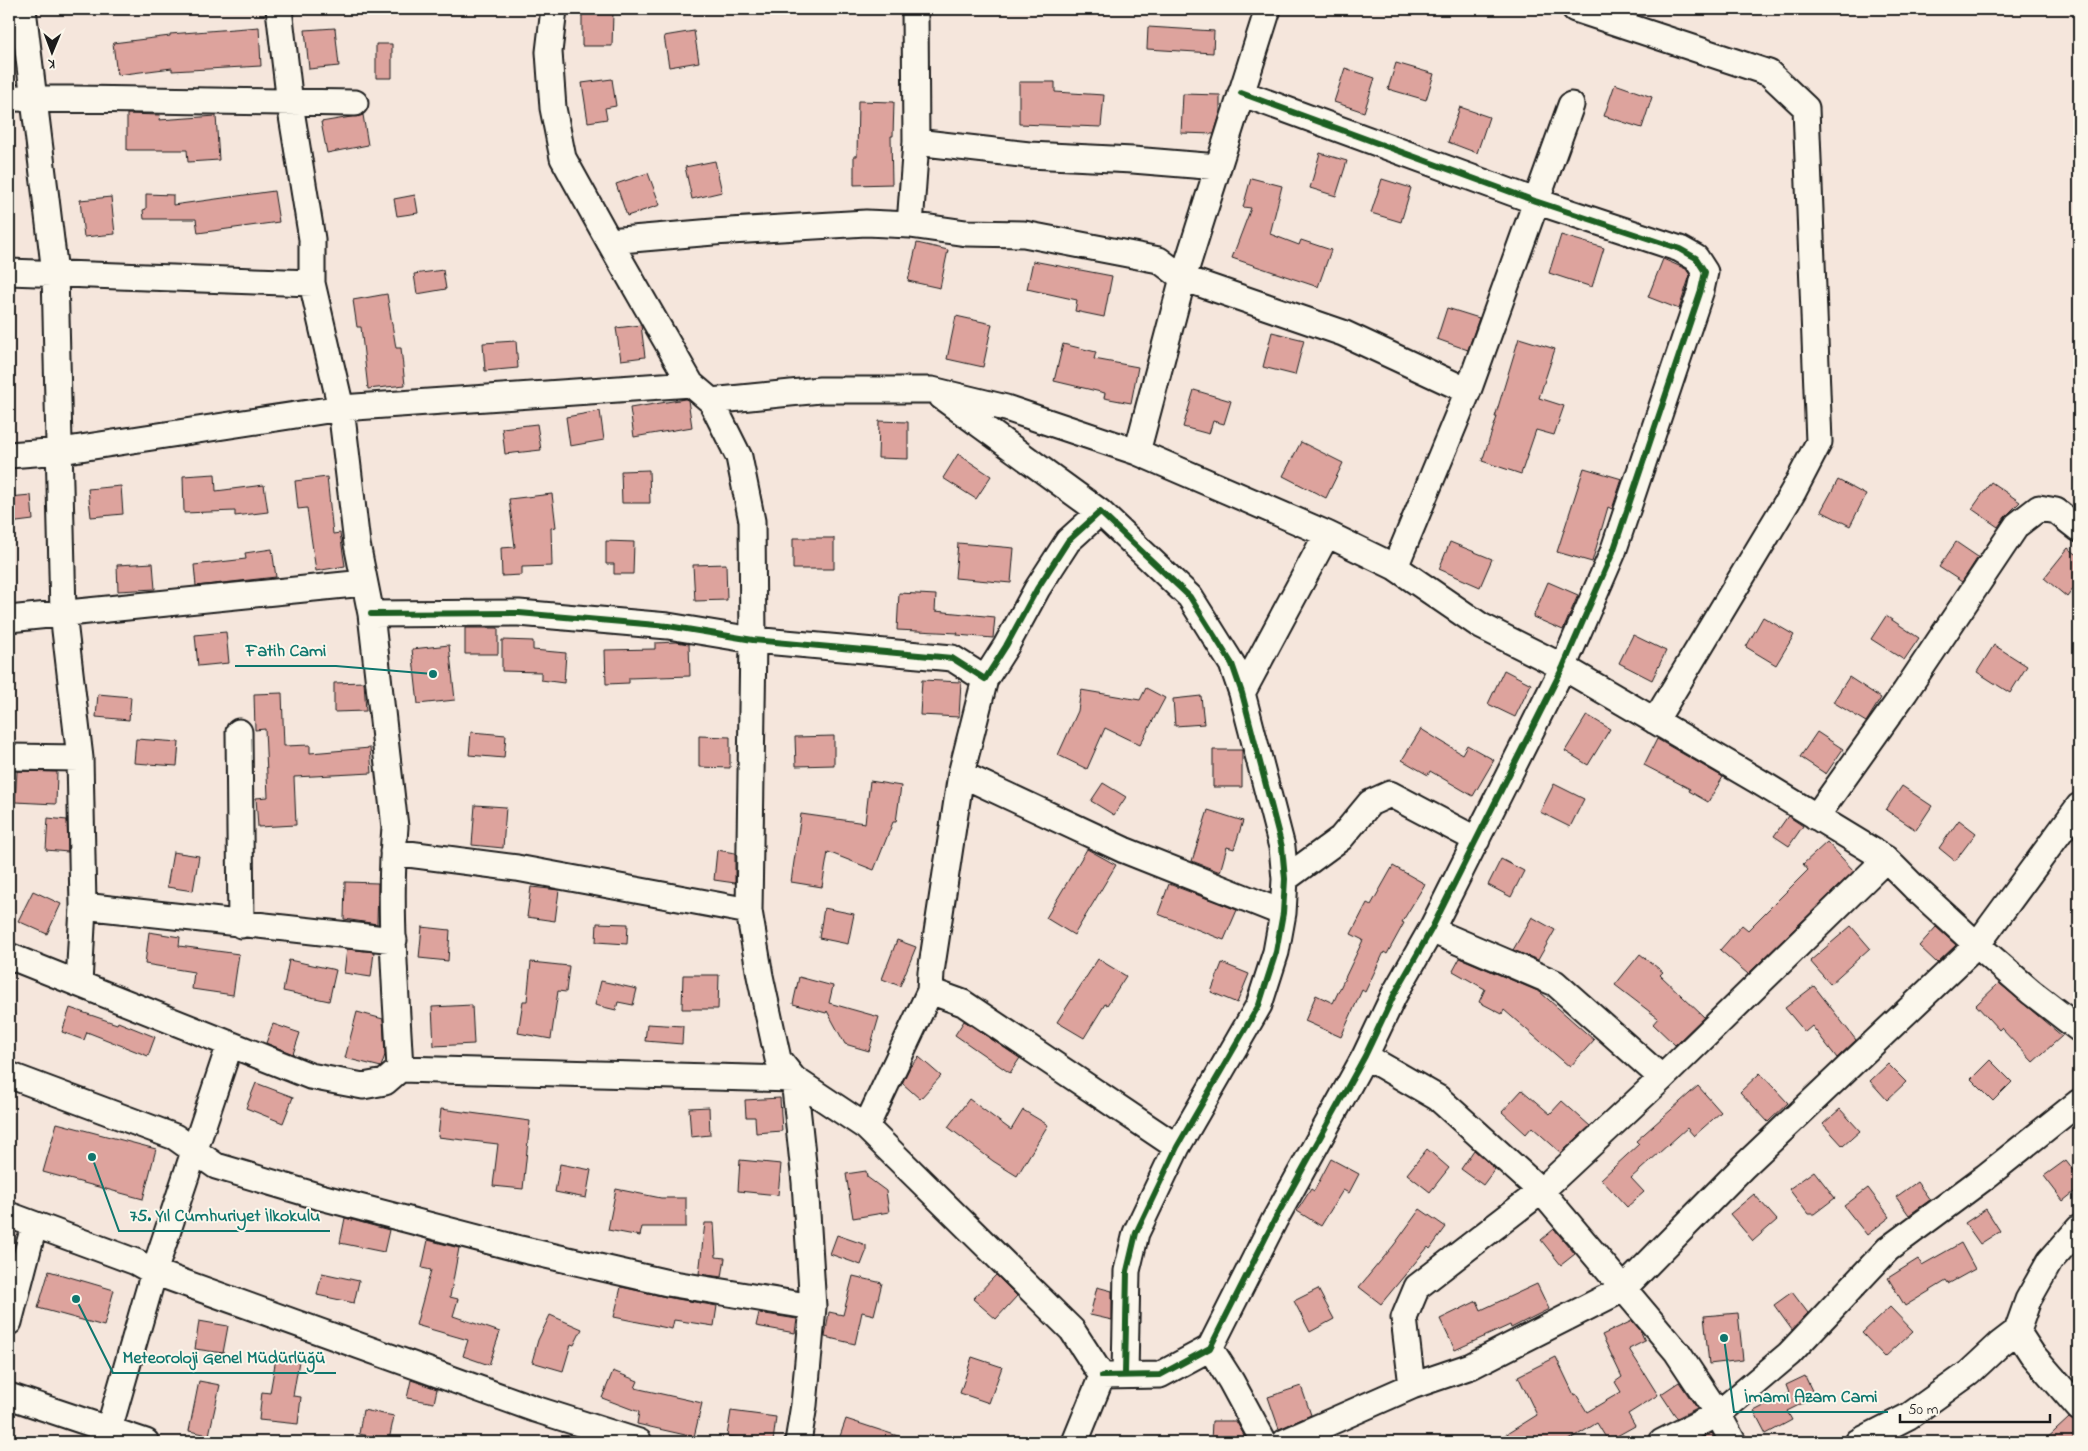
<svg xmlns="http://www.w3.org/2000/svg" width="2088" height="1451" font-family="'Indie Flower',sans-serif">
	<rect width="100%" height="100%" fill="#f5e6dc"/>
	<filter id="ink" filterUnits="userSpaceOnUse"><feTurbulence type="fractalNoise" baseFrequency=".02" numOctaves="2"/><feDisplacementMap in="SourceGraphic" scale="10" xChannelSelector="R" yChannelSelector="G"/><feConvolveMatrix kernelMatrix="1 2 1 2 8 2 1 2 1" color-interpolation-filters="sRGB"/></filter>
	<g filter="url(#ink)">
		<path fill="#dda39d" stroke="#1c1c1c" d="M582 13H613L612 46H582Z
			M259 27 261 66 172 71V68L117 75 113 43 170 36V34Z
			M1148 27 1214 31 1213 53 1147 49Z
			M335 28 339 66 309 69 305 30Z
			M694 31 699 62 669 67 664 36Z
			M376 44H392V78H376Z
			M1396 63 1434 74 1426 100 1388 89Z
			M1345 68 1375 78 1364 112 1334 102Z
			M612 79 616 106 605 108 607 119 588 122 582 83Z
			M1019 82H1055V92L1104 95 1101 127 1019 124Z
			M1615 84 1652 97 1642 128 1604 116Z
			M1183 94 1220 95V114L1214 134 1181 133Z
			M858 101 894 102 893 136H891L892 184 854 185V156H857Z
			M1460 107 1489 117 1477 153 1448 142Z
			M127 114 160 115 159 120 216 116 219 160 188 162 187 150H127Z
			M363 115 368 145 327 153 321 122Z
			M1320 153 1347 161 1336 196 1310 188Z
			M715 161 722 192 692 199 685 167Z
			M648 173 660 205 627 216 616 184Z
			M1251 178 1282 186 1270 234 1299 245 1301 240 1331 250 1318 287 1232 258 1251 208 1243 207Z
			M1382 179 1411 188 1401 222 1371 213Z
			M274 191 279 222 198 233 196 219H144L143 210 146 209V194L173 195V205Z
			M415 195 418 213 397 216 394 199Z
			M111 197 115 234 84 237 80 200Z
			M1561 235 1604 248 1592 287 1549 273Z
			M917 243 948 250 940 288 908 281Z
			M1663 259 1686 269 1690 275 1679 309 1648 297Z
			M1033 261 1112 276 1104 317 1075 311 1077 300 1027 289Z
			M443 270 446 289 417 294 414 274Z
			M387 294 396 348H401L405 385 368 389 361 327H357L353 300Z
			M1447 308 1479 318 1468 350 1437 339Z
			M956 316 992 324 983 367 947 359Z
			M641 325 645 357 621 360 616 328Z
			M1272 332 1304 340 1295 375 1263 367Z
			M1519 338 1555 349 1539 398 1564 406 1554 435 1536 430 1521 474 1482 461 1497 417H1495Z
			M516 341 518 368 485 371 483 343Z
			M1063 344 1096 352 1094 359 1138 367 1131 403 1104 398 1105 393 1054 381Z
			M1194 390 1231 401 1224 424 1213 421 1209 434 1183 427Z
			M685 399 688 400 692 427 634 437 630 408Z
			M600 411 604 440 570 446 566 417Z
			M879 421 908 422V459L878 458Z
			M537 424 541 450 505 454 502 428Z
			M1301 442 1343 463 1326 498 1283 476Z
			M958 454 991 476 976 499 943 478Z
			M1584 468 1622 479 1612 509 1608 507 1592 562 1557 552Z
			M649 470 650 503H622L621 471Z
			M215 474 216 491 264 485 268 512 235 516V511L184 513 183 476Z
			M327 477 333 534 340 533 345 566 316 571 307 508 298 509 295 481Z
			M1838 480 1866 495 1850 526 1821 511Z
			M1991 482 2020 502 2005 517 1998 527 1972 509Z
			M121 486 123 514 91 517 88 489Z
			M552 494 556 527 551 528 552 566 522 567V575L502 576 501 548 515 547 509 499Z
			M31 495 33 520 9 523V497Z
			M793 538H834V569H793Z
			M606 541 634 542 633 574H614V564H606Z
			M1450 542 1492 559 1480 587 1439 569Z
			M1956 542 1978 557 1962 582 1939 567Z
			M958 543 1014 548 1011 583 955 578Z
			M2068 548 2079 556V581L2067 597 2044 578Z
			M272 549 276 577 196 586 194 565 246 559 245 553Z
			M153 563 155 589 118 591 117 565Z
			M726 564 727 600 695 601 693 565Z
			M1548 582 1578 595 1563 630 1533 617Z
			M899 593 936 595 935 611 995 617 993 638 957 635 958 633 897 630Z
			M1886 616 1919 638 1904 660 1871 639Z
			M1763 617 1794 635 1776 665 1746 647Z
			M465 628H498V654H465Z
			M226 632 229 663 198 666 195 635Z
			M1633 635 1666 651 1652 680 1619 663Z
			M502 640 533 641V650L566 653 564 683 541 680V672L502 671Z
			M676 642 689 644 690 676 629 678V683L606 684 605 650 655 649V643Z
			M449 645 455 700 418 704 412 649Z
			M1994 645 2027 666 2010 693 1977 672Z
			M1504 670 1531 684 1515 717 1488 704Z
			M1849 677 1881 698 1866 722 1833 702Z
			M922 680 961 682 959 717 920 715Z
			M364 682 366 711 334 712V683Z
			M1146 688 1165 698 1140 745 1105 728 1087 769 1058 755 1078 711 1081 690 1140 700Z
			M282 693 284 746 310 745V753L370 748 372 773 294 777 296 825 258 827 256 798 268 797 265 729 255 730 254 694Z
			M98 694 131 697 129 720 96 717Z
			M1201 696 1204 724 1175 726 1173 699Z
			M1587 715 1610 729 1588 765 1565 751Z
			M1421 729 1462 754 1467 745 1494 760 1473 796 1430 771 1428 775 1402 760Z
			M471 732 506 735 504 758 469 755Z
			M1817 732 1843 749 1826 774 1800 757Z
			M699 736 730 737V768L699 767Z
			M834 736V765L796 766 795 737Z
			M136 739 179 742 177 766 134 763Z
			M1657 739 1723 777 1708 802 1689 791 1690 789 1644 765Z
			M1213 750H1242V787H1213Z
			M17 771 57 772 56 804 15 802Z
			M870 781 901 786 896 822H893L874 870 828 852 822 887 791 882 801 814 865 823Z
			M1103 783 1126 797 1114 815 1091 801Z
			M1554 784 1584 799 1570 827 1540 812Z
			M1902 786 1932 806 1916 830 1886 810Z
			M475 805 506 807 503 848 472 845Z
			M1208 810 1243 821 1234 849 1227 847 1220 872 1192 861Z
			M1788 816 1803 826 1789 846 1774 836Z
			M48 818 67 820 68 852 46 850Z
			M1959 820 1976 833 1955 861 1939 848Z
			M1827 842 1854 871 1748 974 1720 950 1742 925 1748 930 1808 870 1803 864Z
			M1087 849 1116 865 1074 935 1046 918Z
			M717 850 735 853V883L714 880Z
			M173 852 199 856 193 891 167 887Z
			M1501 859 1524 871 1511 897 1488 885Z
			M1393 866 1425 884 1402 922 1404 923 1387 954 1384 952 1365 992 1362 990 1341 1037 1305 1021 1316 995 1333 1003 1363 940 1351 934 1367 903 1371 905Z
			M345 882 378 883 377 924 344 919Z
			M1169 884 1237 910 1224 940 1158 914Z
			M531 887 559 890 555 921 527 917Z
			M33 891 61 904 47 934 18 921Z
			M824 908 854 914 848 944 819 938Z
			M1532 917 1555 930 1538 960 1513 950Z
			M597 923 628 924 627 944 596 942Z
			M1851 926 1870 948 1830 984 1810 961Z
			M422 927 450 930 448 961 419 958Z
			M1936 927 1956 945 1937 963 1919 946Z
			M149 932 180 937 179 946 239 954 233 995 192 989 194 972 145 964Z
			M897 940 916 947 900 986 882 979Z
			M347 949 374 952 371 977 344 973Z
			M1640 954 1663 972 1660 975 1704 1017 1675 1045 1653 1024 1658 1018 1615 985Z
			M1460 958 1540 992 1594 1040 1570 1067 1504 1010 1502 1014 1479 1002 1485 989 1453 971Z
			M1098 959 1126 976 1107 1005 1105 1004 1084 1038 1057 1022Z
			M289 960 336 970 329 1001 283 991Z
			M531 962 569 966 566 992 558 991 551 1039 518 1033 523 1001H527Z
			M1222 963 1249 974 1237 1003 1211 992Z
			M683 975H719L718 1009H682Z
			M799 977 833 986 829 1003 879 1017 869 1051 845 1044 827 1011 826 1013 793 1004Z
			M601 981 637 989 633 1005 618 1002 616 1010 595 1005Z
			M1999 983 2062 1036 2033 1062 2001 1028 1999 1030 1976 1005Z
			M1814 986 1856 1040 1837 1058 1812 1026 1805 1032 1785 1008Z
			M472 1005 474 1044 434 1046 432 1007Z
			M70 1008 117 1024 118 1022 155 1037 148 1056 87 1032 84 1040 62 1032Z
			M357 1012 383 1019 385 1055 381 1067 345 1058Z
			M964 1021 1020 1058 1010 1073 955 1035Z
			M273 1024 300 1033 293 1054 266 1043Z
			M647 1024 683 1026 682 1044 645 1041Z
			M919 1057 941 1076 920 1099 902 1083 910 1067Z
			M1990 1060 2012 1082 1993 1101 1971 1079Z
			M1888 1064 1906 1082 1887 1100 1870 1081Z
			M1760 1073 1788 1103 1768 1122 1740 1092Z
			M256 1083 293 1097 283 1123 246 1108Z
			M1698 1086 1721 1112 1694 1136 1687 1128 1631 1178 1644 1192 1627 1207 1601 1179 1639 1144 1636 1141Z
			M1522 1090 1550 1114 1562 1101 1590 1126 1561 1153 1532 1127 1526 1134 1502 1112Z
			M780 1098 782 1131 756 1133 755 1117H746L745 1100Z
			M969 1099 1011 1130 1023 1110 1048 1125 1017 1176 993 1161 948 1127Z
			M709 1107 710 1135 691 1137 689 1108Z
			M441 1109 530 1121 523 1189 493 1186 498 1144 438 1137Z
			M1840 1109 1860 1131 1843 1146 1823 1124Z
			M57 1123 156 1149 143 1199 43 1172Z
			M1427 1149 1449 1168 1430 1192 1407 1174Z
			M1474 1150 1495 1169 1483 1185 1461 1169Z
			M1331 1159 1359 1174 1349 1193 1343 1190 1321 1226 1297 1211 1311 1189 1314 1191Z
			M740 1160 781 1164 778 1195 738 1191Z
			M2066 1160 2079 1177V1188L2063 1201 2044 1176Z
			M560 1164 591 1170 586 1198 555 1192Z
			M866 1171 867 1177 886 1191 889 1212 853 1218 846 1174Z
			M1814 1171 1835 1198 1814 1214H1808L1789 1189Z
			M1917 1182 1930 1200 1909 1215 1896 1197Z
			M1868 1188 1890 1217 1867 1235 1844 1206Z
			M616 1189 661 1198H686V1227H642L640 1236 608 1230Z
			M1754 1194 1777 1220 1753 1241 1730 1214Z
			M1420 1209 1446 1227 1430 1249 1428 1247 1381 1304 1359 1287 1394 1245Z
			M1986 1209 2000 1231 1980 1244 1965 1223Z
			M345 1218 389 1230 384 1252 340 1243Z
			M705 1223H714L716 1257 725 1258 722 1277 699 1274Z
			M1554 1229 1575 1254 1561 1265 1541 1240Z
			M837 1235 866 1245V1252L861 1265 830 1254Z
			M428 1240 459 1248 450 1297 458 1299 453 1316 500 1332 489 1365 463 1356 468 1340 416 1325 431 1270 422 1268Z
			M1961 1243 1975 1269 1948 1284 1946 1281 1905 1306 1888 1278 1918 1259 1922 1265Z
			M49 1271 114 1290 104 1326 38 1308Z
			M322 1273 359 1281 354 1303 317 1295Z
			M996 1275 1017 1296 996 1319 973 1299Z
			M853 1276 882 1283 874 1315 862 1312 855 1344 825 1337 829 1312 843 1315Z
			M1537 1284 1549 1309 1511 1328 1510 1325 1455 1350 1440 1319 1477 1301 1481 1310Z
			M621 1287 666 1297 717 1306 714 1326 674 1320 672 1329 614 1317Z
			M1097 1287 1112 1291V1320L1090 1315Z
			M1318 1289 1334 1319 1310 1332 1294 1301Z
			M1792 1292 1808 1313 1792 1330 1774 1305Z
			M1890 1307 1913 1331 1885 1357 1862 1333Z
			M759 1313 797 1319 795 1333 756 1326Z
			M1738 1313 1743 1360 1709 1364 1704 1316Z
			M550 1315 582 1329 574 1345 571 1344 563 1371 532 1362 538 1340Z
			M199 1321 228 1326 223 1353 195 1349Z
			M1632 1321 1640 1330 1645 1341 1629 1349 1658 1395 1628 1414 1635 1426 1608 1441 1597 1423 1566 1442H1494L1537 1415 1518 1376 1556 1357 1574 1395 1576 1394 1587 1412 1621 1392 1615 1382 1622 1377 1602 1335Z
			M972 1357 1002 1367 989 1403 960 1393Z
			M276 1358 299 1361 293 1396 301 1397 298 1424 259 1420 262 1392 270 1393Z
			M613 1371 638 1381 635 1388 702 1403 694 1437 637 1424 639 1412 602 1398Z
			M1805 1376 1815 1397 1787 1411 1792 1420 1766 1434 1754 1411 1789 1393 1786 1385Z
			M411 1380 437 1389 434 1403 407 1398Z
			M199 1381 220 1385 209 1435 189 1431Z
			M1679 1382 1697 1408 1677 1418 1661 1394Z
			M1301 1386 1311 1415 1279 1429 1268 1397Z
			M363 1410 394 1416 389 1440 359 1434Z
			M731 1411 776 1417 773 1442 727 1436Z
			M2069 1418 2079 1422V1442H2043Z
			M846 1419 907 1439 906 1442H838Z
			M1212 1421H1236L1248 1442H1211Z
			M1712 1433 1717 1442H1694Z"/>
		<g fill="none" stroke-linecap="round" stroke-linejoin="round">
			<g stroke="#1c1c1c" stroke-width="29">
				<path id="minor" d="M23 9 55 273 63 613 80 758 83 906 79 984
					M279 9 290 104 312 239V283L341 408 357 544 371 614 395 827C388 907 396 989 400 1069
					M554 9 549 52 553 108 563 158 609 241 691 384 711 401 739 457 752 521 753 640 749 911 760 976 778 1059 794 1079 866 1127 1072 1330 1102 1376 1075 1442
					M915 9 916 142 1029 155 1133 160 1218 167
					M1575 9 1769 73 1806 108 1819 442 1793 492 1655 721
					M9 98 355 103
					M910 225 916 142
					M609 241 713 232 866 223 910 225 966 233 1024 234 1159 260 1183 278 1343 333 1468 391
					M9 272 312 283
					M942 397 1100 512
					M711 401 820 390H932L1006 408 1137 452 1327 534 1395 567 1481 626 1563 667 1758 781 1886 859 1914 887 1977 945 2031 992 2079 1029
					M1137 452 1183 278 1268 9
					M9 455 61 451 341 408 691 384
					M1395 567 1468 391 1571 105
					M371 614 519 613 668 626 753 640 952 658 985 679 1006 646 1037 589 1068 541 1100 512 1190 597 1232 664 1242 693 1282 847 1285 879 1283 913 1276 952 1259 1005 1177 1147 1136 1233 1127 1271 1125 1374
					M9 619 364 583
					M1242 693 1327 534
					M239 732 241 925
					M9 757 80 758
					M961 774 1124 850 1283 913
					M1816 817 1905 692 2017 525 2039 508 2056 511 2079 529
					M393 852 517 868 749 911
					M1285 879 1341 838 1370 803 1390 794 1477 840
					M83 906 394 940
					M1431 930 1555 983 1662 1078
					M9 956 310 1076 363 1086 385 1082 400 1069 794 1079 805 1182 813 1307 804 1405 798 1442
					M930 991 963 1003 1177 1147
					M1365 1056 1438 1098 1541 1191 1677 1352 1718 1414 1733 1442
					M9 1075 175 1137 216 1166 317 1196 520 1249 668 1283 813 1307
					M866 1127 930 991 931 972 961 774 985 679
					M9 1215 136 1262 154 1272 535 1409 639 1442
					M9 1322 34 1226
					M2017 1331 2032 1354 2079 1408
					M1210 1348 1231 1381 1264 1442
					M1102 1376 1160 1375 1210 1348 1274 1221 1365 1056 1394 995 1431 930 1563 667 1613 552 1701 290 1705 272 1696 258 1680 249 1535 201 1241 93
					M1412 1386 1404 1318 1417 1287 1541 1191 1662 1078 1886 859
					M9 1396 146 1442
					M109 1429 154 1272 230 1044
					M1285 1442 1412 1386 1471 1366 1623 1289 1742 1168 1977 945 2079 806
					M1662 1442 1718 1414 1789 1354 1888 1249 1985 1177 2079 1102
					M1858 1442 1909 1416 1969 1373 2000 1344 2017 1331 2028 1300 2050 1261 2079 1228"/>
			</g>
			<use href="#minor" stroke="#fbf7ec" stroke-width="25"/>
			<g stroke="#fbf7ec" stroke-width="9">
				<path id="cycleway" d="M371 614 519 613 668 626 753 640 952 658 985 679 1006 646 1037 589 1068 541 1100 512 1190 597 1232 664 1242 693 1282 847 1285 879 1283 913 1276 952 1259 1005 1177 1147 1136 1233 1127 1271 1125 1374
					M1102 1376 1160 1375 1210 1348 1274 1221 1365 1056 1394 995 1431 930 1563 667 1613 552 1701 290 1705 272 1696 258 1680 249 1535 201 1241 93"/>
			</g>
			<use href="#cycleway" stroke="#1b5e20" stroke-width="6"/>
		</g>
	</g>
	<path fill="none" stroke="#0f766e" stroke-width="2" d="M433 674L336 666H235M92 1157L119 1231H330M76 1299L113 1373H336M1724 1338L1734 1412H1888"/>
	<g fill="#0f766e" stroke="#fbf7ec" stroke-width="2">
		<circle cx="433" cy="674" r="5"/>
		<circle cx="92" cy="1157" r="5"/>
		<circle cx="76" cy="1299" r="5"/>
		<circle cx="1724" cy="1338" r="5"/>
	</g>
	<g font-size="18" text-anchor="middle" font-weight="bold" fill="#0f766e" stroke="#fbf7ec" stroke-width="4" stroke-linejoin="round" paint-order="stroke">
		<text x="286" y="656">Fatih Cami</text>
		<text x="225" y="1221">75. Yıl Cumhuriyet İlkokulu</text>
		<text x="224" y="1363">Meteoroloji Genel Müdürlüğü</text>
		<text x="1811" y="1402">İmamı Azam Cami</text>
	</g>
	<rect width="2088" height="1451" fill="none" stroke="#fbf7ec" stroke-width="30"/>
	<rect x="15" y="15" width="2058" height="1421" fill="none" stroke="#1c1c1c" stroke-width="2" filter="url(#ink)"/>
	<g transform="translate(52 52) rotate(181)" stroke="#fbf7ec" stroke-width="4" paint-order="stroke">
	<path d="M0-4L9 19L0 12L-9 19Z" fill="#1c1c1c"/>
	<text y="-8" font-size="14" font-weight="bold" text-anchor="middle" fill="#1c1c1c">K</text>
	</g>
	<path d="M1900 1414v8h150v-8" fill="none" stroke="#1c1c1c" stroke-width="2.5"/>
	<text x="1908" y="1414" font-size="15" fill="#1c1c1c" stroke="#fbf7ec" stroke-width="4" paint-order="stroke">50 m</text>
</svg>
